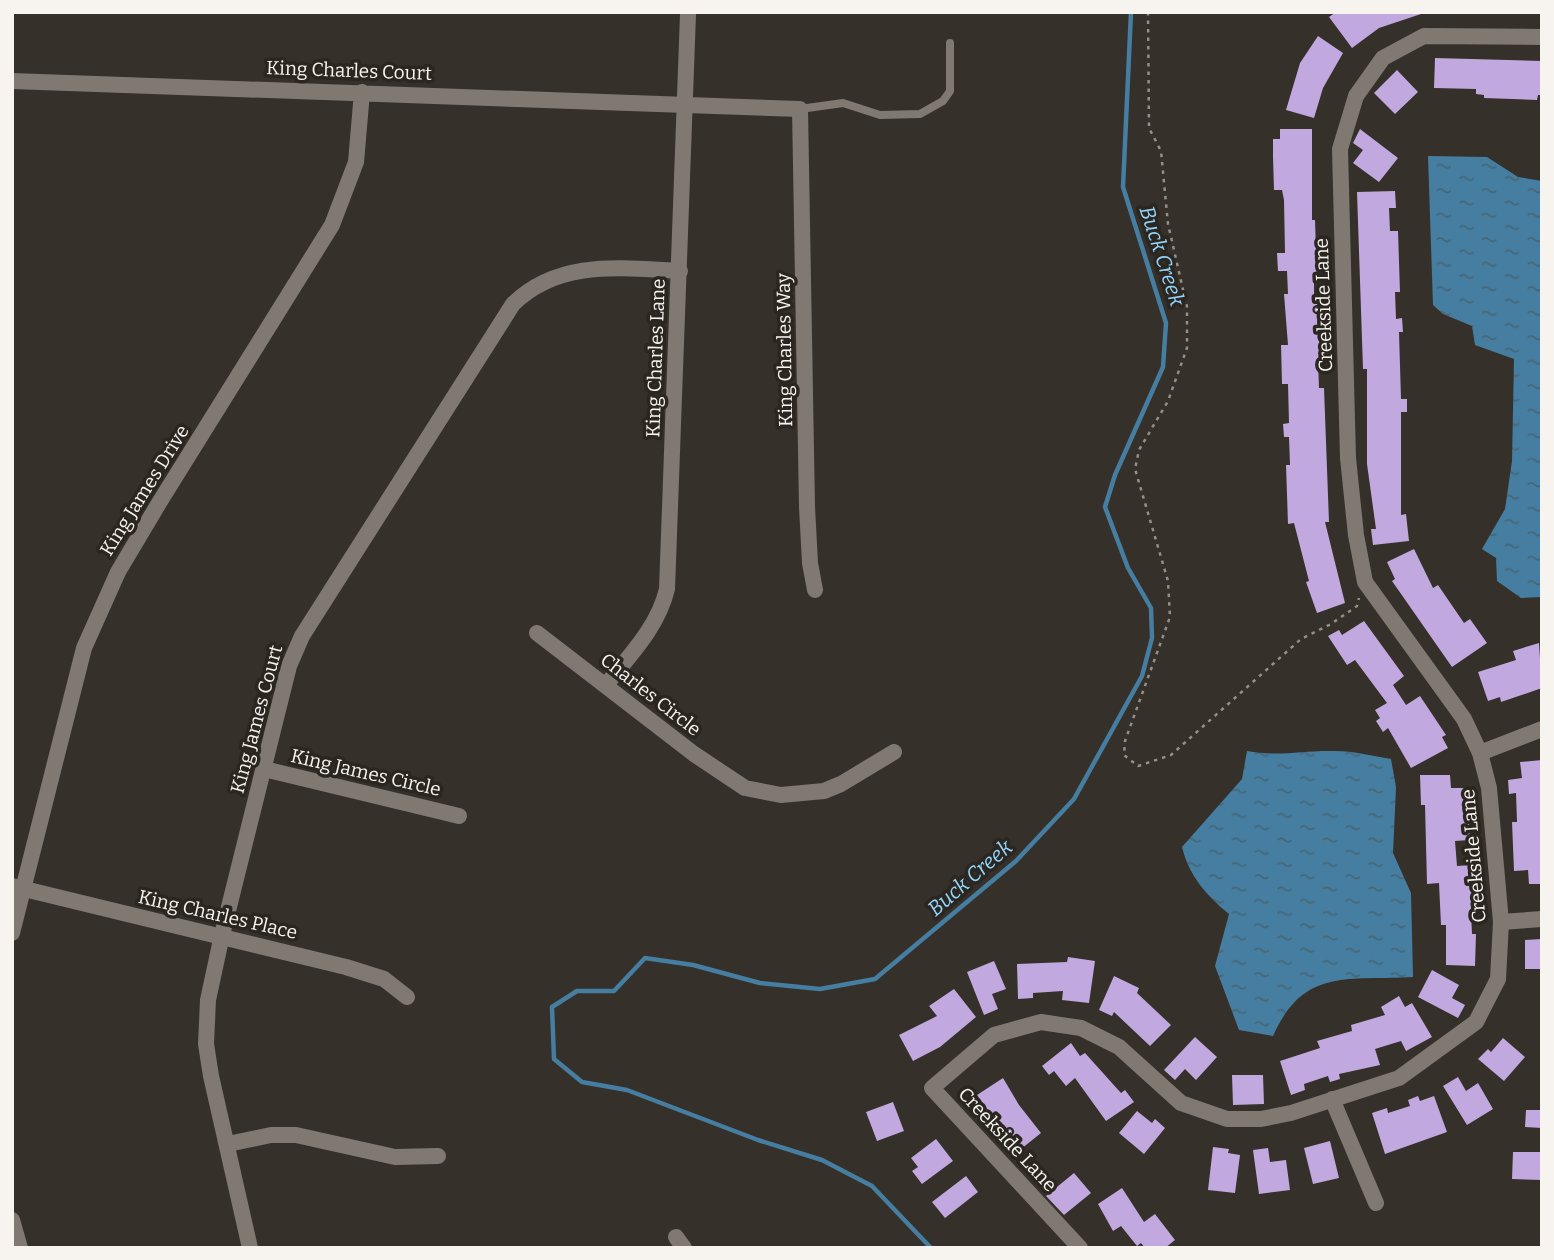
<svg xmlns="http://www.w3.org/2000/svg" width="1554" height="1260" font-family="Bitter,serif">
	<defs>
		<pattern id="water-ripples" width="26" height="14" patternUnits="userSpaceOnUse" patternTransform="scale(1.75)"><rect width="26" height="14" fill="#457ea0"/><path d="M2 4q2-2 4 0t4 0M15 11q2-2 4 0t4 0" fill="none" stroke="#476678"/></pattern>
	</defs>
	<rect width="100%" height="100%" fill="#35302a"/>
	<path fill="url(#water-ripples)" d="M1428 156 1487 157 1518 177 1542 181V597L1521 598 1497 581 1496 558 1482 549 1505 509 1512 461 1514 359 1475 345 1472 326 1443 314 1433 305Z
		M1247 751C1281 757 1302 750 1335 751 1354 751 1373 756 1391 759L1396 787 1393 853 1411 893 1413 977C1347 981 1304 967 1273 1036L1239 1030 1215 966 1229 914C1207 896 1189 876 1182 847L1242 779Z"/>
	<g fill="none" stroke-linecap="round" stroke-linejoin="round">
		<path stroke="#457ea0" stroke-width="4.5" d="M931 1248 872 1186 822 1160 758 1140 627 1090 582 1082 554 1059 552 1007 577 991H614L645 958 693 965 760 983 820 989 875 979 1016 861 1074 799 1142 676 1152 638 1151 608 1128 568 1105 507 1115 475 1163 367 1166 323 1123 187 1131 12"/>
	</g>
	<path fill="#c1a8de" d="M1336 12H1421V14L1379 28 1352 48 1329 17Z
		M1318 36 1343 53 1323 88 1314 118 1286 110 1300 63Z
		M1435 58 1542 61V95H1538L1537 100 1484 98V95L1476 94V89L1434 88Z
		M1397 70 1418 92 1395 114 1374 93Z
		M1280 129H1312V220H1315L1317 280H1314V304H1320V361H1318L1319 388H1324L1329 522H1325L1345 603 1317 613 1306 582 1309 581 1294 523 1288 524 1286 465H1290L1289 437H1284L1283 424 1289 423 1288 384H1282L1281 345H1288L1284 294H1288L1287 271H1278L1277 253H1285L1284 200 1282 190H1274L1273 157V139H1280Z
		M1360 129 1398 158 1379 182 1353 163 1363 150 1353 143Z
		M1395 191 1396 208H1389L1390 231H1398L1400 292H1395L1396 319 1402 318 1403 332H1399L1401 399H1407V412H1401V515L1406 514 1409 541 1373 545 1371 529H1376L1367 464V369H1363L1357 192Z
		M1414 549 1433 588 1438 585 1464 623 1470 619 1487 643 1452 667 1392 581 1395 579 1387 562Z
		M1364 621 1404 676 1393 685 1406 705 1420 696 1446 735 1442 737 1448 748 1411 768 1388 728 1383 732 1376 721 1380 718 1375 710 1387 703 1355 660 1347 665 1328 636 1339 630 1342 635Z
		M1539 643 1542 688 1501 702 1500 697 1488 701 1478 672 1516 660 1513 651Z
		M1542 760V884H1529L1528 870 1514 871 1512 822H1517L1516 793 1509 794 1508 780 1522 778 1520 762Z
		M1420 775H1450L1451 788H1467L1470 840 1455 841 1457 866 1473 865 1476 912H1471L1472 934H1476L1475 966 1446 965V925H1441L1439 883 1427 884 1425 805H1421Z
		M1542 939V969H1525V940Z
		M1068 957 1095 961 1089 1003 1062 1000 1063 991 1033 993V998L1018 999 1017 964 1067 962Z
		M994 961 1006 989 992 994 998 1009 984 1015 967 972Z
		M1432 970 1459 985 1452 998 1465 1005 1458 1018 1418 997Z
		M1114 976 1139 988 1137 993 1171 1025 1150 1046 1114 1012 1112 1016 1099 1010Z
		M954 989 976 1017 940 1047 913 1061 899 1035 937 1016 929 1006Z
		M1399 996 1405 1007 1412 1003 1432 1037 1406 1051 1401 1041 1375 1049 1380 1065 1339 1074 1340 1079 1330 1082 1328 1076 1304 1084 1305 1090 1291 1095 1280 1061 1320 1048 1317 1041 1352 1031 1351 1025 1385 1015 1381 1007Z
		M1195 1037 1217 1057 1196 1080 1185 1069 1175 1080 1164 1070Z
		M1503 1038 1525 1057 1504 1081 1478 1059 1488 1049 1491 1052Z
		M1071 1043 1080 1056 1085 1053 1121 1093 1125 1090 1134 1102 1106 1121 1075 1078 1066 1086 1054 1071 1049 1075 1042 1066Z
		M1232 1075H1263L1264 1104 1233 1105Z
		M1458 1077 1466 1091 1478 1083 1493 1109 1467 1125 1443 1086Z
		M1003 1078 1019 1105 1041 1133 1011 1157 975 1117 987 1109 977 1095Z
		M1418 1096 1420 1101 1434 1096 1447 1132 1385 1154 1372 1113 1387 1108 1388 1113 1410 1106 1408 1100Z
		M893 1102 904 1131 877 1141 866 1112Z
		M1526 1110H1542V1128L1525 1127Z
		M1137 1111 1152 1123 1155 1119 1165 1128 1144 1154 1119 1133Z
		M936 1139 953 1161 922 1184 912 1171 918 1167 911 1158Z
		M1330 1141 1339 1178 1313 1184 1304 1148Z
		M1213 1147 1229 1149 1228 1153 1240 1155 1235 1193 1208 1190Z
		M1268 1148 1270 1162 1286 1160 1290 1190 1259 1194 1253 1150Z
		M1513 1152H1542V1180L1512 1179Z
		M1074 1173 1091 1193 1064 1215 1046 1196Z
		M966 1176 978 1192 945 1218 932 1202Z
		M1122 1188 1144 1222 1155 1214 1175 1240 1165 1248H1145L1141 1243 1137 1246 1121 1226 1113 1231 1098 1204Z"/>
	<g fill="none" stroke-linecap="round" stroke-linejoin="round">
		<path stroke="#938f8a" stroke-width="2.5" stroke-dasharray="3.5 5" stroke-linecap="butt" d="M1148 12 1149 128 1161 151 1168 224 1187 307V348L1168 401 1139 450 1135 469 1168 581 1170 617 1125 741 1124 755 1138 766 1171 755 1301 639 1331 624 1357 606 1359 598"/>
		<path stroke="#7f7972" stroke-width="8" d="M800 109 843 103 880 115 920 114 943 101 950 91V43"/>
		<path stroke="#7f7972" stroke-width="16" d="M12 81 800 109 807 507 810 563 815 590
			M537 633 694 754 745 788 781 795 824 791 841 784 894 752
			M606 685C630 655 658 627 667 589L688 14
			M1480 753 1542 729
			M264 769 459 816
			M12 886 346 967 384 979 407 997
			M1501 922 1542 919
			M12 933 84 648 118 572 159 503 332 225 356 162 362 92
			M1332 1099 1376 1203
			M228 1144 271 1135H296L395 1157 438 1156
			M12 1220 20 1248
			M676 1237 684 1248
			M250 1248 211 1076 206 1044 208 1000 222 935 289 666 302 636 513 304C559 259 621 268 680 271
			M1080 1248 932 1088 994 1035 1041 1022 1081 1028 1119 1047 1181 1103 1227 1119H1261L1291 1113 1399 1078 1476 1022 1498 979 1501 922 1489 788 1480 753 1464 719 1365 582 1356 535 1348 458 1340 149 1356 96 1383 58 1424 36 1542 37"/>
	</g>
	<g text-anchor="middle" stroke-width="7" stroke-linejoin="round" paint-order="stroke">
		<g font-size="19" fill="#f7f4f0" stroke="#2b2720">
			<text transform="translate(349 70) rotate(2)" y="7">King Charles Court</text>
			<text transform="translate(1323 305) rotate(-92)" y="7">Creekside Lane</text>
			<text transform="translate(784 350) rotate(-91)" y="7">King Charles Way</text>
			<text transform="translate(655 358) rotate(-88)" y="7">King Charles Lane</text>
			<text transform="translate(144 490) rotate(-58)" y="7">King James Drive</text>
			<text transform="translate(651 694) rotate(38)" y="7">Charles Circle</text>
			<text transform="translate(256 719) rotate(-75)" y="7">King James Court</text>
			<text transform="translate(366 772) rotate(13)" y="7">King James Circle</text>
			<text transform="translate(1473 856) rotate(-95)" y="7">Creekside Lane</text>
			<text transform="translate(218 914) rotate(13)" y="7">King Charles Place</text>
			<text transform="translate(1008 1139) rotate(47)" y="7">Creekside Lane</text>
		</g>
		<g font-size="21" font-style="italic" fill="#93d5fe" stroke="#2b2720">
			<text transform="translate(1162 256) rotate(72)" y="7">Buck Creek</text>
			<text transform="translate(970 878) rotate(-41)" y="7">Buck Creek</text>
		</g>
	</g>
	<rect width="1554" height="1260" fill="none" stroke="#f7f4f0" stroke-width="28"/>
</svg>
